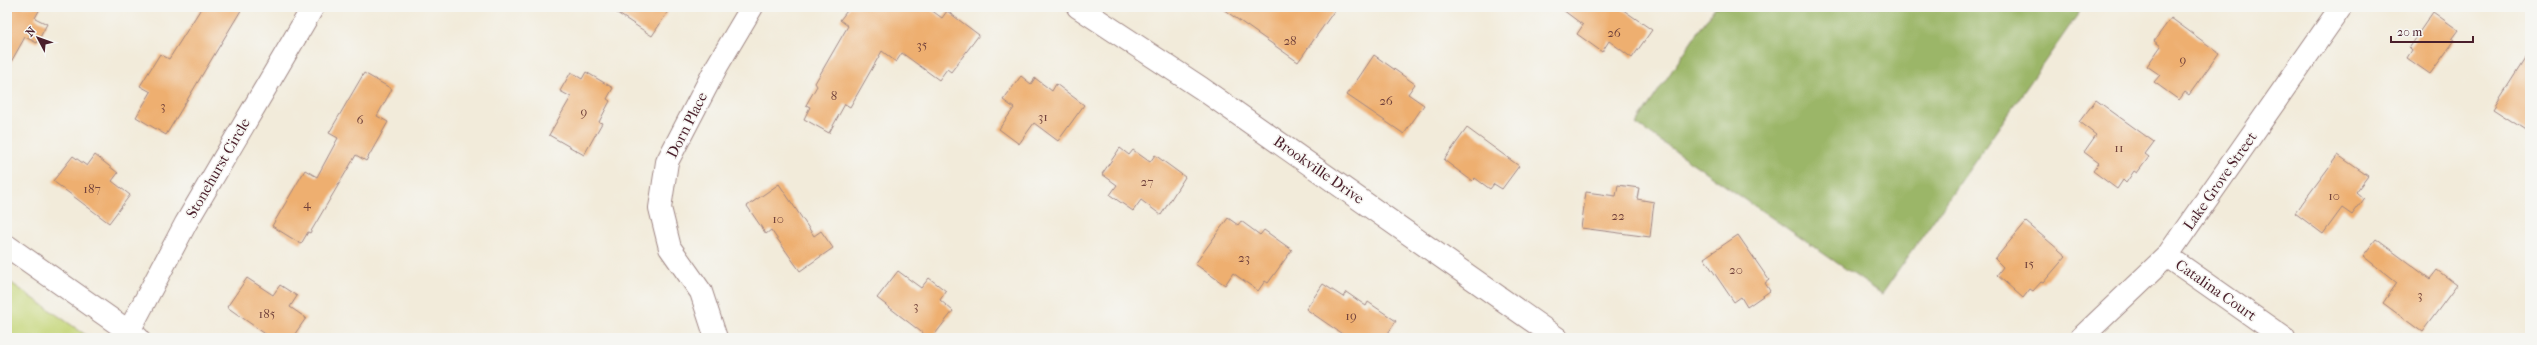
<svg xmlns="http://www.w3.org/2000/svg" width="2537" height="345" font-family="'IM FELL French Canon',serif">
	<rect width="100%" height="100%" fill="#f6f6f2"/>
	<filter id="ink" filterUnits="userSpaceOnUse"><feTurbulence type="fractalNoise" baseFrequency=".025" numOctaves="2"/><feDisplacementMap in="SourceGraphic" scale="8" xChannelSelector="R" yChannelSelector="G"/><feConvolveMatrix kernelMatrix="1 2 1 2 8 2 1 2 1" color-interpolation-filters="sRGB"/></filter>
	<filter id="wash" filterUnits="userSpaceOnUse"><feTurbulence type="fractalNoise" baseFrequency=".012" numOctaves="4" result="noise"/><feDisplacementMap in="SourceGraphic" scale="16" xChannelSelector="R" yChannelSelector="G"/><feGaussianBlur stdDeviation="0.9" result="paint"/><feColorMatrix in="noise" values="0 0 0 0 0 0 0 0 0 0 0 0 0 0 0 0 0 1.4 0 .05"/><feComposite in="paint" operator="in"/></filter>
	<g filter="url(#wash)">
		<rect width="100%" height="100%" fill="#f2ebda"/>
		<path fill="#c4d577" stroke="#877a51" d="M7 280 90 338H7Z"/>
		<path fill="#9bb668" stroke="#726a4a" d="M1715 7H2083L1882 294 1636 124Z"/>
		<g id="blocks">
			<path fill="#eeaf6f" d="M7 7H41L35 18 47 24 37 43 25 37 7 69Z
				M202 7H243L166 135 136 117 151 92 140 86 160 54 169 59Z
				M608 7H671L652 36Z
				M850 7H927L942 18 947 11 979 35 951 72 947 69 939 80 902 53 896 62 882 51 850 107 845 104 829 133 804 119 810 107 806 105 817 86 815 83 848 26 840 20Z
				M1220 7H1337L1298 62Z
				M1559 7H1619L1652 30 1632 58 1609 41 1602 52 1577 34 1583 25Z
				M2433 12 2458 30 2452 38 2455 40 2430 74 2407 58 2412 50 2409 47Z
				M2171 18 2219 53 2189 95 2185 92 2179 100 2154 82 2160 75 2147 66 2161 46 2154 41Z
				M2530 51V133L2493 109Z
				M1374 55 1415 84 1408 94 1424 105 1404 134 1347 95Z
				M571 72 582 79 586 72 613 88 607 99 610 101 599 122 602 123 584 155 549 135 571 97 560 91Z
				M364 73 392 89 377 116 388 122 366 161 356 155 310 233 308 232 301 244 272 226 305 170 317 177 338 138 329 133Z
				M1021 76 1031 84 1035 78 1052 91 1056 84 1084 105 1058 141 1034 123 1019 144 999 129 1014 108 1003 100Z
				M2096 100 2154 142 2145 154 2149 157 2137 173 2134 171 2126 183 2123 180 2117 189 2093 171 2099 163 2084 152 2096 135 2079 122Z
				M1467 128 1519 166 1502 189 1494 184 1490 189 1475 178 1472 181 1444 160Z
				M1120 148 1129 155 1133 150 1150 162 1155 155 1185 177 1161 215 1141 200 1133 211 1110 195 1117 185 1102 174Z
				M95 155 118 173 112 181 130 195 109 223 53 181 73 156 87 166Z
				M2338 155 2368 176 2356 192 2364 199 2352 215 2342 208 2323 234 2295 213Z
				M779 184 814 236 821 231 833 248 800 271 771 230 766 234 747 206Z
				M1618 185 1639 188 1637 199 1654 202 1650 237 1581 228 1586 192 1616 196Z
				M1228 218 1238 225 1241 221 1260 235 1264 230 1292 250 1268 283 1265 281 1258 291 1233 273 1225 285 1195 264Z
				M2026 222 2066 256 2043 283 2041 282 2033 291 2030 289 2023 298 1997 275 2003 267 1995 259Z
				M1738 235 1769 280 1765 283 1770 291 1747 307 1741 297 1734 302 1704 258Z
				M2376 239 2430 279 2437 270 2457 285 2422 332 2383 303 2397 283 2363 256Z
				M898 271 921 288 929 278 946 291 940 300 953 311 932 338H929L877 298Z
				M247 278 273 295 280 285 297 296 290 307 306 318 292 338H271L227 307Z
				M1323 284 1343 297 1346 292 1366 306 1368 302 1396 321 1385 338H1348L1306 309Z"/>
		</g>
	</g>
	<g filter="url(#ink)">
		<use href="#blocks" fill-opacity="0" stroke="#9e8582" stroke-width="1"/>
		<g fill="none" stroke-linecap="round" stroke-linejoin="round">
			<g stroke="#9e8582" stroke-width="24">
				<path id="minor" d="M1078 7 1201 88 1557 338
					M7 246 138 338
					M2167 256 2284 338
					M129 331 186 223 313 7
					M716 338 701 292 670 248 660 208 667 162 717 66 752 7
					M2081 338 2167 256 2341 7"/>
			</g>
			<use href="#minor" stroke="#fff" stroke-width="22"/>
		</g>
	</g>
	<g text-anchor="middle" stroke-width="3" stroke-linejoin="round" paint-order="stroke">
		<g font-size="13" fill="#73433c">
			<text x="1614" y="37">26</text>
			<text x="1290" y="45">28</text>
			<text x="922" y="49">35</text>
			<text x="2183" y="64">9</text>
			<text x="834" y="100">8</text>
			<text x="1386" y="105">26</text>
			<text x="163" y="110">3</text>
			<text x="584" y="116">9</text>
			<text x="1043" y="121">31</text>
			<text x="360" y="124">6</text>
			<text x="2119" y="152">11</text>
			<text x="1147" y="186">27</text>
			<text x="92" y="193">187</text>
			<text x="2334" y="200">10</text>
			<text x="307" y="208">4</text>
			<text x="1618" y="220">22</text>
			<text x="778" y="223">10</text>
			<text x="1244" y="262">23</text>
			<text x="2029" y="268">15</text>
			<text x="1736" y="274">20</text>
			<text x="2420" y="299">3</text>
			<text x="916" y="310">3</text>
			<text x="267" y="318">185</text>
			<text x="1351" y="320">19</text>
		</g>
		<g font-size="15" fill="#4a1f2b" stroke="#f6f6f2">
			<text transform="translate(687 125) rotate(-63)" y="5">Dorn Place</text>
			<text transform="translate(218 168) rotate(-60)" y="5">Stonehurst Circle</text>
			<text transform="translate(1319 170) rotate(35)" y="5">Brookville Drive</text>
			<text transform="translate(2220 181) rotate(-55)" y="5">Lake Grove Street</text>
			<text transform="translate(2216 290) rotate(35)" y="5">Catalina Court</text>
		</g>
	</g>
	<rect width="2537" height="345" fill="none" stroke="#f6f6f2" stroke-width="24"/>
	<g transform="translate(38 38) rotate(311)" stroke="#f6f6f2" stroke-width="3" paint-order="stroke">
	<path d="M0-3L7 15L0 10L-7 15Z" fill="#4a1f2b"/>
	<text y="-6" font-size="11" font-weight="bold" text-anchor="middle" fill="#4a1f2b">N</text>
	</g>
	<path d="M2391 36v6h82v-6" fill="none" stroke="#4a1f2b" stroke-width="2"/>
	<text x="2397" y="36" font-size="12" fill="#4a1f2b" stroke="#f6f6f2" stroke-width="3" paint-order="stroke">20 m</text>
</svg>
